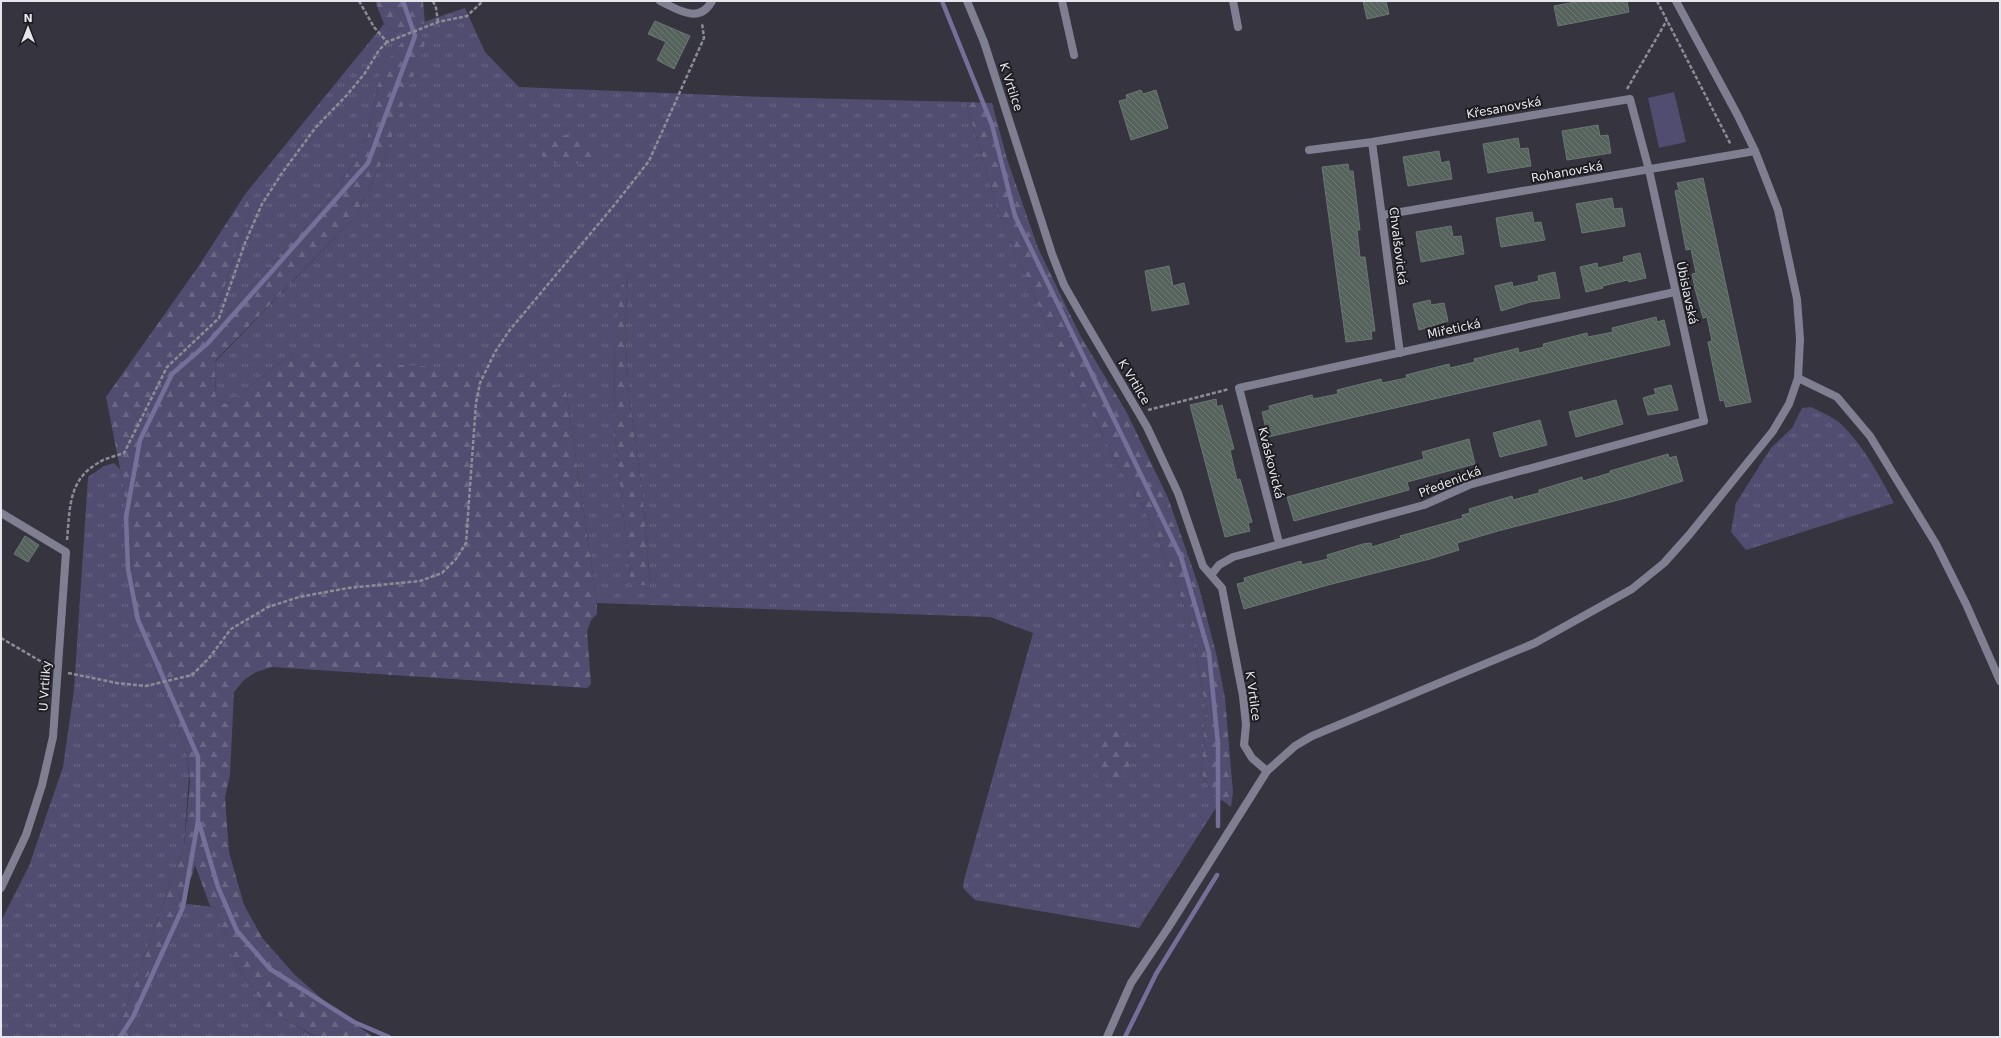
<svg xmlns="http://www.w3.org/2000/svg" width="2001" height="1038" font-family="'DejaVu Sans',sans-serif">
	<defs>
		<pattern id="grass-tufts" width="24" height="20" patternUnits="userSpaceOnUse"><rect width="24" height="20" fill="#514d70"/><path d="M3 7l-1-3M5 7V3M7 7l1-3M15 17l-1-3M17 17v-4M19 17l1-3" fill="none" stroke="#6a6785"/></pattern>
		<pattern id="forest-firs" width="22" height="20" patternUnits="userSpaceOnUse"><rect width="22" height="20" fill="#514d70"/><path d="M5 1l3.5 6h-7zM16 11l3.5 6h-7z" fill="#6a6785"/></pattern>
		<pattern id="building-back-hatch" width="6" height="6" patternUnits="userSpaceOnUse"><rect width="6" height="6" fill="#56635d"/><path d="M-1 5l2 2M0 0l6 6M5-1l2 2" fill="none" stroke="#6e7975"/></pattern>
	</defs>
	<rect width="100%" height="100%" fill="#35343f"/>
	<path fill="url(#grass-tufts)" fill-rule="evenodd" d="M465 8 485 52 519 87 766 97 966 102 999 214 1057 348 1112 453 1153 526 1190 620 1206 710 1201 772 1212 793 1221 800 1139 928 975 900 963 888 964 880 1033 633 990 617 597 603 566 390 287 357 228 404 216 401 215 362 355 217 385 156 425 41 381 70 368 135 348 172 328 201 214 329V319L250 209 246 193 384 24 394 32ZM628 274 625 334 629 396 643 497 650 585 631 584 615 437 614 334Z
		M1811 407C1823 413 1836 418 1845 428 1866 450 1880 477 1894 503L1746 550 1731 532 1736 503 1771 448 1792 428 1802 408Z
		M114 463 120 469 123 484 137 611 163 691 177 723 187 754 189 776 184 845 131 994 114 1037H1V921L29 866 63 767 74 690 88 477 104 466Z
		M187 904 215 907 236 965 267 1008 315 1037H128L148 976 178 913Z"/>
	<path fill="url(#forest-firs)" d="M375 1H423L425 23 394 32 384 24Z
		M405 38 426 41 385 156 355 217 215 361 216 401 228 404 287 357 508 372 566 390 597 603V614L591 620 587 632 591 684 587 688 272 667 256 672 244 680 234 692 230 775 225 797 229 852 244 905 263 939 295 975 329 1005 373 1037H316L267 1008 236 965 215 907 210 906 195 865 181 911 148 976 128 1037H114L131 994 184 845 190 782 187 754 177 723 163 691 137 611 123 484 106 397 198 267 246 193 250 209 214 319V329L328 201 348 172 368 135 381 70Z
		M966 102 992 103 1007 159 1038 248 1081 337 1126 411 1168 498 1199 587 1217 657 1225 698 1233 792 1231 807 1212 793 1201 772 1206 710 1190 620 1153 526 1112 453 1057 348 999 214Z
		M575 134 602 152 589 163H555L541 155 537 146 549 137Z
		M628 273 625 334 629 396 643 497 650 585H631L615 437 614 334 622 285Z
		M1118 726 1130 746 1129 768 1119 782 1096 780 1097 761 1108 730Z"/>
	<path fill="#514d70" d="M1674 92 1686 142 1659 148 1648 98Z"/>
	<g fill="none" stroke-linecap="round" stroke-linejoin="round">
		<path stroke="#75709a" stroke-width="4.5" d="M942 1 992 125 1015 216 1181 557 1209 653 1218 744V826
			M199 823 218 887 237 931 270 969 354 1022 389 1037
			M120 1037 133 1017 183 907 198 821V757L138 620 128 569 126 517 140 440 172 374 208 343 368 163 415 36 403 1
			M1125 1037 1156 974 1217 875"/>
	</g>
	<path fill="url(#building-back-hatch)" stroke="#6a7771" d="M1363 1H1386L1389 14 1367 19Z
		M1581 1H1627L1629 12 1558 26 1554 6Z
		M655 21 690 36 674 69 657 60 666 42 648 34Z
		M1141 90 1143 94 1156 90 1168 128 1131 140 1119 101 1127 99 1126 95Z
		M1598 125 1600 136 1608 135 1611 153 1567 160 1562 131Z
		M1518 138 1520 149 1528 148 1531 166 1488 173 1483 144Z
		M1439 151 1441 163 1449 161 1452 179 1408 186 1403 157Z
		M1348 164 1349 171H1353L1360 230H1357L1360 257H1365L1375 331H1371L1372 339 1346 342 1322 167Z
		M1703 178 1751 402 1726 407 1724 400 1720 401 1708 342 1712 341 1707 317 1703 318 1695 289 1692 274 1696 273 1691 249 1686 250 1675 191 1679 190 1677 183Z
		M1612 198 1614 209 1622 208 1625 226 1582 233 1576 204Z
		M1532 212 1534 223 1541 222 1545 240 1501 247 1496 218Z
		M1451 226 1453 237 1461 236 1464 254 1421 262 1416 232Z
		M1640 253 1646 278 1629 282 1628 280 1602 286 1603 288 1586 292 1580 267 1597 263 1598 268 1624 262 1623 257Z
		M1169 266 1173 286 1184 283 1189 304 1152 311 1145 271Z
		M1555 272 1560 298 1530 302 1501 311 1495 286 1512 282 1513 287 1539 281 1538 276Z
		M1430 300 1431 305 1444 303 1448 321 1419 330 1413 304Z
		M1656 317 1657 322 1664 320 1670 345 1268 437 1262 412 1270 410 1269 406 1312 395 1313 399 1338 394 1337 390 1381 379 1382 383 1407 378 1406 375 1449 364 1450 368 1475 362 1474 359 1511 350 1518 348 1519 353 1544 347 1543 344 1587 333 1588 337 1613 332 1612 328Z
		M1671 385 1678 410 1648 415 1643 398 1656 394 1654 389Z
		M1216 399 1217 407 1222 405 1234 449 1230 450 1237 480 1240 479 1252 522 1248 523 1250 531 1225 537 1190 405Z
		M1616 400 1623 424 1576 437 1569 412Z
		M1540 420 1547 445 1500 457 1493 433Z
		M1469 439 1475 464 1407 482 1409 490 1294 521 1287 497 1424 459 1422 452Z
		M1668 454 1669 458 1676 456 1683 481 1630 497 1498 531 1457 543 1459 550 1430 559 1328 585 1244 609 1237 584 1245 582 1244 578 1301 561 1302 565 1328 559 1327 555 1363 544 1371 543 1372 547 1401 538 1400 536 1463 518 1462 515 1470 513 1469 509 1512 496 1513 500 1539 493V490L1582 477 1583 481 1610 473V471Z
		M25 536 39 545 28 562 14 554Z"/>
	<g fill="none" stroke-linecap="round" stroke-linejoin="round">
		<path stroke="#8d8c95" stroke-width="2.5" stroke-dasharray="4 2" stroke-linecap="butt" d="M359 1 374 27 387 42 438 22 467 16 483 1
			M433 1 436 8 438 22
			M1657 1 1731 145
			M1627 89 1667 20
			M1148 410 1229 389
			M67 540C70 509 68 480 98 463 105 458 116 456 124 453L167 367 219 318 245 243 262 204 282 173 316 127 347 95 365 73 379 50 387 42
			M1 638 47 665
			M68 673 117 683 146 686 192 675 209 658 231 629 268 607 299 597 348 588 420 581 442 573 456 559 466 543 476 403 480 383 495 352 509 331 616 203 649 161 704 38 702 23"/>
		<path stroke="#807f92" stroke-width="8" d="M660 1C677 9 699 25 712 1
			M967 1 984 42 1052 254 1064 285 1080 313 1147 427 1178 493 1203 566 1222 588 1243 696 1246 725 1244 745 1252 758 1267 771
			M1062 1 1074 55
			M1233 1 1238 27
			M1372 142 1400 353
			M1383 215 1755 151
			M1798 378 1837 397 1870 436 1936 544 1966 604 2000 681
			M1 513 66 552 53 737 42 785 26 835 1 888
			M1279 543 1239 388 1675 292
			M1211 575 1219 565 1233 557 1424 505 1469 485 1704 421 1649 170 1630 99 1372 142 1309 150"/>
		<path stroke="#807f92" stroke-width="8" d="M1107 1037 1131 983 1168 928 1267 771 1295 746 1312 736 1535 643 1632 589 1664 563 1689 535 1773 431 1789 404 1798 378 1800 339 1797 299 1778 210 1755 151 1738 116 1676 1"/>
	</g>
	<g text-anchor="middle" stroke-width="4" stroke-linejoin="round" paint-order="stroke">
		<g font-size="12" fill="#e6e6ed" stroke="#1d1d21">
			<text transform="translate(1011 87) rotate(72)" y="4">K Vrtilce</text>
			<text transform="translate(1504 108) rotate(-10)" y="4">Křesanovská</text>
			<text transform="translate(1567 172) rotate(-10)" y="4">Rohanovská</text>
			<text transform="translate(1398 246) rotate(83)" y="4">Chvalšovická</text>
			<text transform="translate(1687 293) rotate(78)" y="4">Úbislavská</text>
			<text transform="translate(1454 329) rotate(-12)" y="4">Miřetická</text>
			<text transform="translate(1134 382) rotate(59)" y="4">K Vrtilce</text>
			<text transform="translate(1271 463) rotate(76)" y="4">Kváskovická</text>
			<text transform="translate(1450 482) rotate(-21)" y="4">Předenická</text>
			<text transform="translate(45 686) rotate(-86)" y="4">U Vrtilky</text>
			<text transform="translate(1253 696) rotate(82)" y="4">K Vrtilce</text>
		</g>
	</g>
	<rect width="2001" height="1038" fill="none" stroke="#e6e6ed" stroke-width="4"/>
	<g transform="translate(28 28)" stroke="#1d1d21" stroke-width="3" paint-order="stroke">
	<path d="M0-3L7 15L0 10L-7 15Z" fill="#e6e6ed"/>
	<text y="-6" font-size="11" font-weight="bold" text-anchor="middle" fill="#e6e6ed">N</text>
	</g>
</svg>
